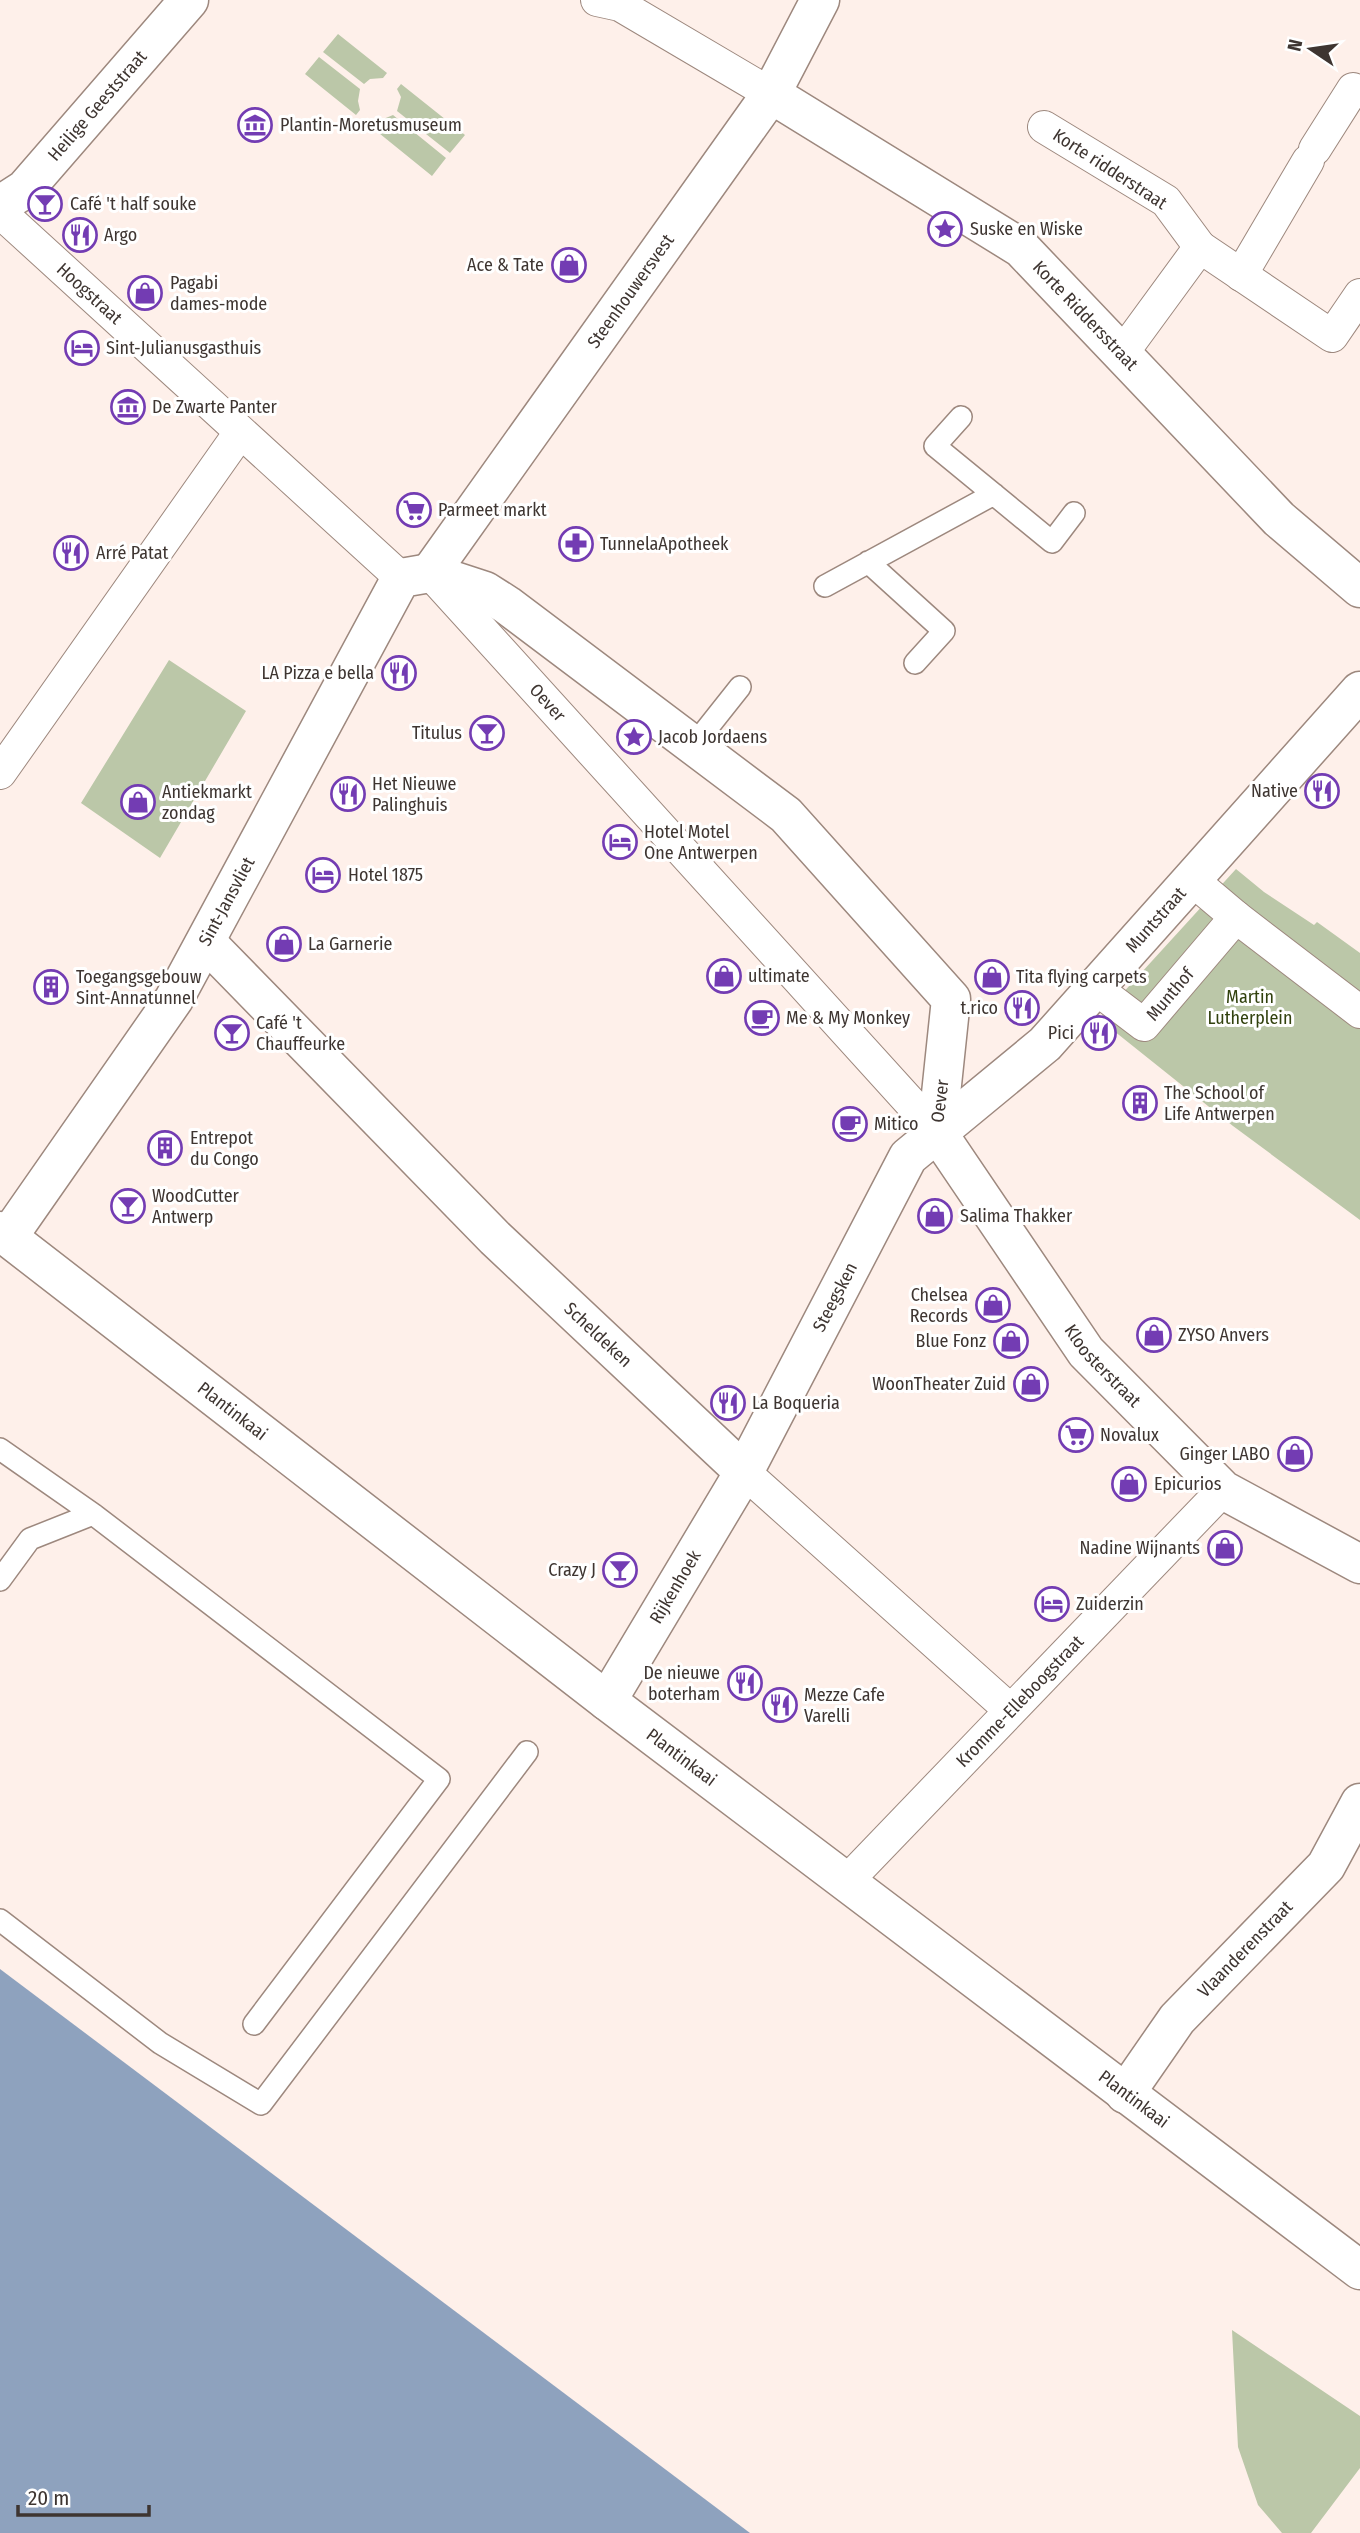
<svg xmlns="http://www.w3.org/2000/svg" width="1360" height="2533" font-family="'Fira Sans Condensed',sans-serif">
	<rect width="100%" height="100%" fill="#fef0ea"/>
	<path fill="#bbc7a8" d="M338 34 387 73 383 78 370 79 364 84 323 52Z
		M319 57 360 89 358 101 360 110 356 115 305 74Z
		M401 84 465 135 450 153 397 111 401 97 397 89Z
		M393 115 446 158 432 176 369 125 373 119 381 120Z
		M169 660 246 711 160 858 81 803Z
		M1236 869 1264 892 1314 925 1317 922 1360 953V1220L1233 1126 1099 1019Z
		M1232 2330 1360 2416V2468L1311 2533H1282L1258 2505 1238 2447Z"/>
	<path fill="#8ea2be" d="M0 1969 750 2533H0Z"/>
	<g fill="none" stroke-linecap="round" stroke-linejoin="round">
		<g stroke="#9d887e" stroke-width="24">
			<path id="service" d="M961 417 935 446 1052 542 1074 513
				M868 562 944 631 915 663
				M825 586 994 494
				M694 745 740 687
				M0 1449 93 1514 439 1779 254 2024
				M0 1580 30 1539 93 1514
				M0 1920 160 2043 261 2104 527 1752"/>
		</g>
		<g stroke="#9d887e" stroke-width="34">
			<g id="pedestrian">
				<path d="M597 0 620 5 771 94"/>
				<path d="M1044 127 1166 201 1200 247"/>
				<path d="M1315 149 1353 89"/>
				<path id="s1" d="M0 212 401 578"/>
				<path d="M1241 275 1308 161"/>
				<path d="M1121 355 1200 247 1332 336 1360 295"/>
				<path id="s2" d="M430 573 937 1132"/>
				<path d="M0 773 239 434"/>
				<path d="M1191 879 1236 917"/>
				<path id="s3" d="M1094 987 1144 1025 1236 917 1360 1012"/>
				<path d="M744 1472 1009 1709"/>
				<path id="s4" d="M848 1880 1223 1490"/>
			</g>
		</g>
		<g stroke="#9d887e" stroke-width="41">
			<g id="minor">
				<path id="s5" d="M771 94 1021 248 1279 519 1360 588"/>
				<path id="s6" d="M0 205 25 189 189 0"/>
				<path id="s7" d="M430 573 771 94 820 0"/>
				<path id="s8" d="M206 942 495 1238 744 1472"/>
				<path id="s9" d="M937 1132 1086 1352 1223 1490 1360 1564"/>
				<path id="s10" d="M8 1237 174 999 401 578 430 573 485 591 507 605 786 815 951 999 937 1132"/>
				<path id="s11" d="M607 1701 744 1472 908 1157 1045 1044 1360 691"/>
				<path id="s12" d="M1125 2094 1177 2019 1326 1866 1360 1803"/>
			</g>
		</g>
		<g stroke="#9d887e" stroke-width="41">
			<g id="tertiary">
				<path id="s13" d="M0 1231 607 1701 1360 2270"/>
			</g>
		</g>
		<use href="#service" stroke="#fff" stroke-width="21"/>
		<use href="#pedestrian" stroke="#fff" stroke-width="32"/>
		<use href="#minor" stroke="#fff" stroke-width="38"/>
		<use href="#tertiary" stroke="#fff" stroke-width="38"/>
	</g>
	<defs>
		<g id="museum-ring" transform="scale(1.75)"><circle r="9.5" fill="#fff" stroke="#733cb3" stroke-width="1.5"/><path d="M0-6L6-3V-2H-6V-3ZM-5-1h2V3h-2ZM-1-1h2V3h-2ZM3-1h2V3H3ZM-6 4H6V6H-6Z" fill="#733cb3"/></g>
		<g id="bar-ring" transform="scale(1.75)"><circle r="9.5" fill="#fff" stroke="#733cb3" stroke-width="1.5"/><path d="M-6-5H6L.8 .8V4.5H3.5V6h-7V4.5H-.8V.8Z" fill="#733cb3"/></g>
		<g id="sight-ring" transform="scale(1.75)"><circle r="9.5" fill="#fff" stroke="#733cb3" stroke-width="1.5"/><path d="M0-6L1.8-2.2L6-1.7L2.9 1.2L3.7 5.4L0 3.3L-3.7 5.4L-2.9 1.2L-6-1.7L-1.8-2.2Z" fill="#733cb3"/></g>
		<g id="restaurant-ring" transform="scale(1.75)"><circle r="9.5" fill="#fff" stroke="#733cb3" stroke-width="1.5"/><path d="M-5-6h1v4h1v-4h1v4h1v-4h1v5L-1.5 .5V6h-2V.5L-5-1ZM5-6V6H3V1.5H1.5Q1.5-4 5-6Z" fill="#733cb3"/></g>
		<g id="shop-ring" transform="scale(1.75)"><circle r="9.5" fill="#fff" stroke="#733cb3" stroke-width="1.5"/><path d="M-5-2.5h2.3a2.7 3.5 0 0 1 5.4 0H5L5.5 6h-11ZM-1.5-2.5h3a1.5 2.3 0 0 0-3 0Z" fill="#733cb3"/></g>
		<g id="hotel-ring" transform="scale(1.75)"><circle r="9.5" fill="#fff" stroke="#733cb3" stroke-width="1.5"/><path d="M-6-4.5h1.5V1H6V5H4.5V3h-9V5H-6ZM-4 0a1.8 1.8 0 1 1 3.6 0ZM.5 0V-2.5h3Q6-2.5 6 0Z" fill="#733cb3"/></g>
		<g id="supermarket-ring" transform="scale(1.75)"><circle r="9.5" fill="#fff" stroke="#733cb3" stroke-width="1.5"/><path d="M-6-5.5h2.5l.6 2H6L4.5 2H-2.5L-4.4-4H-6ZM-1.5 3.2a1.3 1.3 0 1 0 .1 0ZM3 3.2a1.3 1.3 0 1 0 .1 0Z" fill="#733cb3"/></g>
		<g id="pharmacy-ring" transform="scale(1.75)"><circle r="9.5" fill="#fff" stroke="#733cb3" stroke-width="1.5"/><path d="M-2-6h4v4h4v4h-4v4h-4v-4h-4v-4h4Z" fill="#733cb3"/></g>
		<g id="building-ring" transform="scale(1.75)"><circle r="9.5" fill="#fff" stroke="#733cb3" stroke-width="1.5"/><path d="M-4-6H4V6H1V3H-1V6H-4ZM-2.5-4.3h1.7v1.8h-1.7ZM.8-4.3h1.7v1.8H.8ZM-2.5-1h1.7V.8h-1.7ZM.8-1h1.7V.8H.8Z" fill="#733cb3"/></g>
		<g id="cafe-ring" transform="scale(1.75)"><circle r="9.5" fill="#fff" stroke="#733cb3" stroke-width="1.5"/><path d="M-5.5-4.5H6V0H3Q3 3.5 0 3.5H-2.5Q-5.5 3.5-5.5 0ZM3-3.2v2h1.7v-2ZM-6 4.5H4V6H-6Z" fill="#733cb3"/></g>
	</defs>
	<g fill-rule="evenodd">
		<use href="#museum-ring" x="255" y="125"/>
		<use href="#bar-ring" x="45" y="204"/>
		<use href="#sight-ring" x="945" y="229"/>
		<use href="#restaurant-ring" x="80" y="235"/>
		<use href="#shop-ring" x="569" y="265"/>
		<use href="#shop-ring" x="145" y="293"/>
		<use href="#hotel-ring" x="82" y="348"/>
		<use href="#museum-ring" x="128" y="407"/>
		<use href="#supermarket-ring" x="414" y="510"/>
		<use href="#pharmacy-ring" x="576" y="544"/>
		<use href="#restaurant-ring" x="71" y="553"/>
		<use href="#restaurant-ring" x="399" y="673"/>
		<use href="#bar-ring" x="487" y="733"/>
		<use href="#sight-ring" x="634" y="737"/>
		<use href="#restaurant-ring" x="1322" y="791"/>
		<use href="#restaurant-ring" x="348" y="794"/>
		<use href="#shop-ring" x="138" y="802"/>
		<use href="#hotel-ring" x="620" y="842"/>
		<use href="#hotel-ring" x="323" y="875"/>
		<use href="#shop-ring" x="284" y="944"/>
		<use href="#shop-ring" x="724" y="976"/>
		<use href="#shop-ring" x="992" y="977"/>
		<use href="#building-ring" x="51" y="987"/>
		<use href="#restaurant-ring" x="1022" y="1008"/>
		<use href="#cafe-ring" x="762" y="1018"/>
		<use href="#bar-ring" x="232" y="1033"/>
		<use href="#restaurant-ring" x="1099" y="1033"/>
		<use href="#building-ring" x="1140" y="1103"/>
		<use href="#cafe-ring" x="850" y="1124"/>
		<use href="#building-ring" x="165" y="1148"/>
		<use href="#bar-ring" x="128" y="1206"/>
		<use href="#shop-ring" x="935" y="1216"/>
		<use href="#shop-ring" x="993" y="1305"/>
		<use href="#shop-ring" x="1154" y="1335"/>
		<use href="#shop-ring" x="1011" y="1341"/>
		<use href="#shop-ring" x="1031" y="1384"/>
		<use href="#restaurant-ring" x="728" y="1403"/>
		<use href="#supermarket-ring" x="1076" y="1435"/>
		<use href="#shop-ring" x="1295" y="1454"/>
		<use href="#shop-ring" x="1129" y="1484"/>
		<use href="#shop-ring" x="1225" y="1548"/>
		<use href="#bar-ring" x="620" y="1570"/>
		<use href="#hotel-ring" x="1052" y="1604"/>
		<use href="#restaurant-ring" x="745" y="1683"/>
		<use href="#restaurant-ring" x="780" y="1705"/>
	</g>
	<g text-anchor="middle" stroke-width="6" stroke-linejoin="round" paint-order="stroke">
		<g font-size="18" fill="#3e3531" stroke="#fff">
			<text dy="6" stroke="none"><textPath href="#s6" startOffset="140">Heilige Geeststraat</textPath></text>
			<text transform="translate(1110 169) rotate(33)" y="6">Korte ridderstraat</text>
			<text dy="6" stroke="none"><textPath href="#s7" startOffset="346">Steenhouwersvest</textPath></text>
			<text dy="6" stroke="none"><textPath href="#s1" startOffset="121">Hoogstraat</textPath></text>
			<text dy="6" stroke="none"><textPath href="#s5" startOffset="387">Korte Riddersstraat</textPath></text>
			<text dy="6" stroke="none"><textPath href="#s2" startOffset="175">Oever</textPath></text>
			<text dy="6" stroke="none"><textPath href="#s10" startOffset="401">Sint-Jansvliet</textPath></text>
			<text dy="6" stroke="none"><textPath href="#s11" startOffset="966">Muntstraat</textPath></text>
			<text dy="6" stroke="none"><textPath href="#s3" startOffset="103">Munthof</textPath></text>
			<text transform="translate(940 1101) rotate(-83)" y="6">Oever</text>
			<text dy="6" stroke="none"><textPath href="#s11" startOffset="464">Steegsken</textPath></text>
			<text dy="6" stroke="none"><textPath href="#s8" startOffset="555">Scheldeken</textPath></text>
			<text dy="6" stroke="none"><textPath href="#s9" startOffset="287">Kloosterstraat</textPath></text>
			<text dy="6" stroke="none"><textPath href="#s13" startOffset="294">Plantinkaai</textPath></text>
			<text dy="6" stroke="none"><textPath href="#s11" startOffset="133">Rijkenhoek</textPath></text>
			<text dy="6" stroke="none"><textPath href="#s4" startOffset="248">Kromme-Elleboogstraat</textPath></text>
			<text dy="6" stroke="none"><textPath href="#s13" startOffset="861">Plantinkaai</textPath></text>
			<text dy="6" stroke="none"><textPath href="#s12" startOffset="189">Vlaanderenstraat</textPath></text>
			<text dy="6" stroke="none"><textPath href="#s13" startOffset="1428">Plantinkaai</textPath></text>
		</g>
		<g font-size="18" fill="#3e3531" stroke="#fff" text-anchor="start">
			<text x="280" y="131">Plantin-Moretusmuseum</text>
			<text x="70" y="210">Café 't half souke</text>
			<text x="970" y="235">Suske en Wiske</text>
			<text x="104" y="241">Argo</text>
			<text x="544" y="271" text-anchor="end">Ace &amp; Tate</text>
			<text x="170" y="289">Pagabi<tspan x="170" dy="21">dames-mode</tspan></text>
			<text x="106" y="354">Sint-Julianusgasthuis</text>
			<text x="152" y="413">De Zwarte Panter</text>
			<text x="438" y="516">Parmeet markt</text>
			<text x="600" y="550">TunnelaApotheek</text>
			<text x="96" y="559">Arré Patat</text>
			<text x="374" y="679" text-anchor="end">LA Pizza e bella</text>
			<text x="462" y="739" text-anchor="end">Titulus</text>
			<text x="658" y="743">Jacob Jordaens</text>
			<text x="372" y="790">Het Nieuwe<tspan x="372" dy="21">Palinghuis</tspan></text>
			<text x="1298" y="797" text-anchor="end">Native</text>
			<text x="162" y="798">Antiekmarkt<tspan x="162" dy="21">zondag</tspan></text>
			<text x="644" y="838">Hotel Motel<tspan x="644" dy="21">One Antwerpen</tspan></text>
			<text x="348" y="881">Hotel 1875</text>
			<text x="308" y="950">La Garnerie</text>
			<text x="748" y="982">ultimate</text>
			<text x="76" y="983">Toegangsgebouw<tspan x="76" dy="21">Sint-Annatunnel</tspan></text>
			<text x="1016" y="983">Tita flying carpets</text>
			<text x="998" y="1014" text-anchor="end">t.rico</text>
			<text x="786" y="1024">Me &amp; My Monkey</text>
			<text x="256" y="1029">Café 't<tspan x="256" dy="21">Chauffeurke</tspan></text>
			<text x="1074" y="1039" text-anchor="end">Pici</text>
			<text x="1164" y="1099">The School of<tspan x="1164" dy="21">Life Antwerpen</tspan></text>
			<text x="874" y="1130">Mitico</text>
			<text x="190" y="1144">Entrepot<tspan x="190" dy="21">du Congo</tspan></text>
			<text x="152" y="1202">WoodCutter<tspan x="152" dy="21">Antwerp</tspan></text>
			<text x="960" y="1222">Salima Thakker</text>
			<text x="968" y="1301" text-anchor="end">Chelsea<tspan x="968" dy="21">Records</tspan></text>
			<text x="1178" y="1341">ZYSO Anvers</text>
			<text x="986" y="1347" text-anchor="end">Blue Fonz</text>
			<text x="1006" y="1390" text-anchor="end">WoonTheater Zuid</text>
			<text x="752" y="1409">La Boqueria</text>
			<text x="1100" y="1441">Novalux</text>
			<text x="1270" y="1460" text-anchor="end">Ginger LABO</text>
			<text x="1154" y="1490">Epicurios</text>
			<text x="1200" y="1554" text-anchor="end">Nadine Wijnants</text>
			<text x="596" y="1576" text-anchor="end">Crazy J</text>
			<text x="1076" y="1610">Zuiderzin</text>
			<text x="720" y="1679" text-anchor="end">De nieuwe<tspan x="720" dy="21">boterham</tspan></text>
			<text x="804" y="1701">Mezze Cafe<tspan x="804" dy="21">Varelli</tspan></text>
		</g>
		<g font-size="18" fill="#31410d" stroke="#fff">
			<text x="1250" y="1003">Martin<tspan x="1250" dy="21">Lutherplein</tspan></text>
		</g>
	</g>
	<g transform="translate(1311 49) rotate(283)" stroke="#ffffff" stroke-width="5" paint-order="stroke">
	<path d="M0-5L12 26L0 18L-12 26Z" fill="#3e3531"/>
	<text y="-10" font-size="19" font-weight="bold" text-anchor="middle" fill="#3e3531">N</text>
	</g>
	<path d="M18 2505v10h131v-10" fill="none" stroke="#3e3531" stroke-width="3.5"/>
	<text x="28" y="2505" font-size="21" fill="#3e3531" stroke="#ffffff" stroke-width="5" paint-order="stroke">20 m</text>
</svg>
